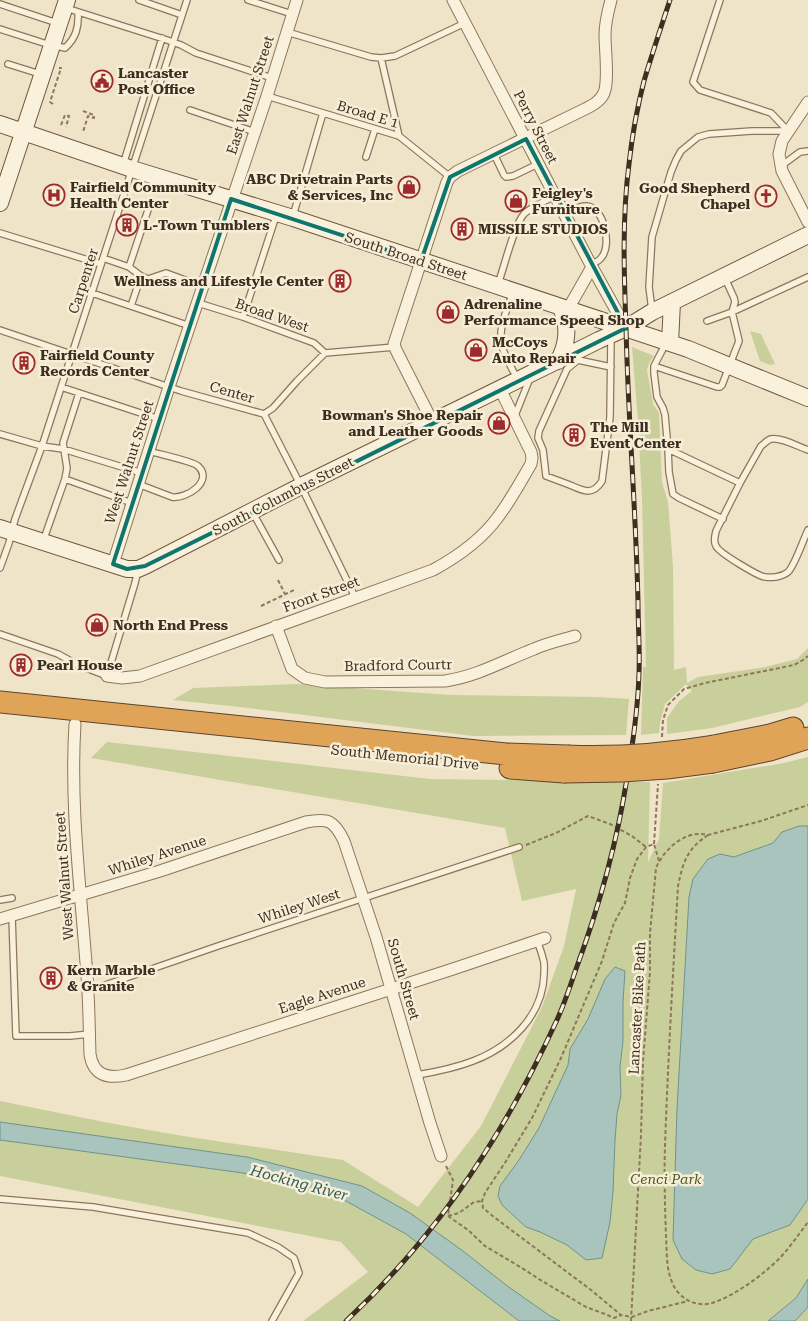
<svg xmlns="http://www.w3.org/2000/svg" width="808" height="1321" font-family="'Roboto Serif',serif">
	<rect width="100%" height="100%" fill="#f0e4c8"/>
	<path fill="#c9cf9b" d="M750 331 761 334 775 364 770 365 760 361Z
		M632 347 654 356 649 363 647 370 653 404 659 413 662 482 668 502 673 566 674 670 686 667 687 683 698 677 765 667 797 659 808 648V702L800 707 712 728 667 734V718L679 701 692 691 686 684 665 704 660 723 659 733 641 735 643 667H646L642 499 638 422Z
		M296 684 451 695 597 697 629 699 626 735 473 736 240 707 173 700 193 688Z
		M107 742 430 779 650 782 648 862 659 839 663 783 784 763 808 757V1321H303L368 1272 341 1242 0 1176V1101L104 1122 177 1135 343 1160 418 1207 481 1126 542 1007 564 946 576 889 522 901 505 828 91 758Z"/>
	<path fill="#a9c4bc" stroke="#6f938a" d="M799 826H808V1199L790 1225 753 1239 730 1269 712 1274 696 1270 682 1259 673 1240 677 1109 689 897 693 879 708 859 720 854 734 857 773 843 782 832Z
		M615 967 625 971 623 1002V1041L620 1067 621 1095 617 1114 615 1140 613 1192 610 1222 602 1258 586 1260 567 1245 540 1232 526 1227 502 1205 498 1196 500 1186 519 1160 539 1128 568 1065 570 1049 588 1019 605 979Z
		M0 1122 247 1157 362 1186 410 1213 463 1251 506 1285 550 1316 560 1321H519L406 1234 346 1201 288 1184 243 1173 0 1140Z
		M808 1279V1307L795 1321H768L796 1298Z"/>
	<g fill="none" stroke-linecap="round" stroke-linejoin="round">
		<g stroke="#8d765c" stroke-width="8">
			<path id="lane" d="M139 0 182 15
				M248 0 292 14
				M720 0 693 82 700 90 771 113 788 131
				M0 4 57 23
				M66 8 167 40 181 45 196 53 272 78
				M0 29 50 45
				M287 32 371 57 381 58 395 56 465 23
				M53 45 65 48C76 38 79 27 78 12
				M381 58 399 136
				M8 64 40 74
				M267 96 399 136 450 177
				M190 110 255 132
				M494 154 504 175 506 177 513 176 538 164
				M366 157 375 129
				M123 165 162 38
				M781 166 800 152 808 151
				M565 215C571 211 580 205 587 206 605 208 612 247 601 258 599 261 594 263 591 264
				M293 216 323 113
				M0 233 101 264
				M103 258 129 267 141 276 148 279 166 273 204 287
				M129 267 150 204
				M498 284C504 268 514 225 524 214 532 206 545 201 555 196
				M513 292C508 307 499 326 501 342 503 354 511 367 517 378
				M92 293 190 326
				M198 303 243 317 314 343 325 353 395 347
				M131 306 141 276
				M652 310 649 287 652 237 671 172 676 160 681 151 698 137 709 134 752 131H788
				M243 317 276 216
				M707 321 732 312 808 277
				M0 330 181 391 264 414 301 486 355 597
				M666 343 654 366V373L657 397 663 408 665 415 668 449 740 483 716 531C715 537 713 541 716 546 719 553 758 576 765 577 772 578 782 577 788 572 795 565 803 540 808 530
				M577 359 578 360 611 367
				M578 360 567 369 539 431 538 438 543 450 546 476C554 479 562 482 570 485 583 491 593 496 602 481L610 417 611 337
				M654 366 717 387H720L722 385 739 341 732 312 735 302 734 298 725 278
				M61 387 159 419
				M264 414 273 408 297 381 325 353
				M514 418 530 378
				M0 434 42 446 63 449 142 473
				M668 449 669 472 673 494 679 498 723 519
				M65 479 132 503
				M740 483 761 446C764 444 767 440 771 439 781 437 799 447 808 450
				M138 484 172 497C187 499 214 481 198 466 193 461 158 454 149 451
				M253 513 279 560
				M44 539 47 530 65 479 67 468 63 443 79 393
				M0 568 9 543 15 519 42 446 187 0
				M0 634 58 654 78 665 107 676 135 583 138 570
				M0 900 12 898
				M12 916 16 1036H70L90 1034
				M88 991 218 946 519 847
				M417 1075C435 1072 455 1068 473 1061 510 1047 543 1016 544 974 544 969 545 963 543 959 542 953 539 946 537 941
				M0 1199 93 1207 248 1233 278 1247 294 1258 299 1273 272 1321"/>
		</g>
		<g stroke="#8d765c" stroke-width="13">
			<path id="street" d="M453 0 592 267 626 328
				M808 102 782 141 779 154 782 171 808 222
				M568 309 592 267
				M432 421 396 350 394 344 447 182 450 177 458 171 583 110C591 106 600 102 604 93 609 81 605 49 605 35 605 23 608 11 611 0
				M113 564 169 387 267 96 297 0
				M276 626 292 669 305 678 325 682 445 681C478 676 503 661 534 649 547 643 561 640 575 636
				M107 676 122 678 140 676 433 570C457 557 482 539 498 517 511 500 521 481 531 464L532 458 531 452 500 389
				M75 724C70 804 80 883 86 963 89 993 89 1023 90 1054 93 1075 107 1079 126 1075L453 969 545 938
				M0 919 160 871 306 822C328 818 334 820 344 841L376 937 430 1123 441 1156"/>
		</g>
		<g stroke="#6f573f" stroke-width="18">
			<path id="secondary" d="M0 124 132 169 293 218 688 349 808 398
				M0 203 67 0
				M670 343 672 302
				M558 361C568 345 569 325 561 308
				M0 528 127 569H138L145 566 301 486 569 355 599 340 626 328 652 312 808 235"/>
		</g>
		<g stroke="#5b4430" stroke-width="23">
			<path id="highway" d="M0 702 506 754 567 756
				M714 746 770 735 793 728
				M713 762 770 750 808 738
				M510 768 564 772"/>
		</g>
		<path stroke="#8d765c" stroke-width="2" stroke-dasharray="4 2.5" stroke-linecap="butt" d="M53 104 50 102 61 68H59
			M83 111 94 115V118L88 116 83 132
			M61 125 65 115 69 116 66 127
			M278 580 285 594
			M261 606 296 589
			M662 737 663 720 668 705 684 689 705 683 794 665 803 660 808 656
			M708 835C687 849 683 862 678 886 673 973 668 1059 665 1146 664 1177 665 1207 666 1237 667 1252 666 1268 672 1282 678 1299 698 1309 715 1302 734 1295 754 1281 769 1268 785 1255 796 1238 808 1222
			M654 844 658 784
			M526 845 556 833 588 816 610 824 632 836 646 847
			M659 861 654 844 646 847 637 859 630 878 625 903 614 923 602 961 561 1058 532 1118 506 1161 485 1193 482 1201 483 1208 494 1217 591 1290 621 1315 632 1317 648 1311 688 1301
			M446 1166 453 1180 448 1216 468 1230 485 1246 522 1268 542 1281 586 1307 605 1314 614 1318 621 1315
			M448 1216 459 1213 474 1202 482 1201
			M631 1321 641 1135 643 1061 650 972V933L656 868C664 849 686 829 708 835L761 821 808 805"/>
		<use href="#lane" stroke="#faf1dc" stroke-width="5.5"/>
		<use href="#street" stroke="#faf1dc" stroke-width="11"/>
		<use href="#secondary" stroke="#faf1dc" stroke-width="16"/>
		<use href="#highway" stroke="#e0a458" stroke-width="21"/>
		<g stroke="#3d2e20" stroke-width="5">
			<path id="rail" d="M346 1321C436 1237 505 1133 556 1022 564 1005 570 987 576 969 599 907 617 843 627 778 633 743 638 708 639 673 640 649 638 626 638 602 636 510 628 419 626 327 624 273 622 218 629 164 632 137 637 108 644 81 652 54 661 27 670 0"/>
		</g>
		<use href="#rail" stroke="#f7eed8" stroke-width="3" stroke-dasharray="9" stroke-linecap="butt"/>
		<g stroke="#5b4430" stroke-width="23" stroke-linecap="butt">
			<path id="highway-bridge" d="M567 756C616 758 666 754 714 746
				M564 772 622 771 667 768 713 762"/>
		</g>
		<use href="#highway-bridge" stroke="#e0a458" stroke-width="21"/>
	</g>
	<path fill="none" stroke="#0f766e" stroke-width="4" stroke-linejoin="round" d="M526 139 626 328 145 566 127 569 113 564 231 199 421 261 450 177Z"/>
	<defs>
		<g id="civic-ring" transform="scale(1.125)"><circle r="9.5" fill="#f7eed8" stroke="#9e2a2b" stroke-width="1.5"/><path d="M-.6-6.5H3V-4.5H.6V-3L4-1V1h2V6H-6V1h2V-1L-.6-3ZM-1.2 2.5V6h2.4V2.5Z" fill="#9e2a2b"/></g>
		<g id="shop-ring" transform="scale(1.125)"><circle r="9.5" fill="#f7eed8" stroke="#9e2a2b" stroke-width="1.5"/><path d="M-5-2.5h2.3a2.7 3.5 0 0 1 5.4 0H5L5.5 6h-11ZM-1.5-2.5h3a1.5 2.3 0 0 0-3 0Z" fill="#9e2a2b"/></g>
		<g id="hospital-ring" transform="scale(1.125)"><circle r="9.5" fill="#f7eed8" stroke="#9e2a2b" stroke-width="1.5"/><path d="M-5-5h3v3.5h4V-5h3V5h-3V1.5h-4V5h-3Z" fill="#9e2a2b"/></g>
		<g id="church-ring" transform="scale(1.125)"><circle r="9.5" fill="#f7eed8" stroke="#9e2a2b" stroke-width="1.5"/><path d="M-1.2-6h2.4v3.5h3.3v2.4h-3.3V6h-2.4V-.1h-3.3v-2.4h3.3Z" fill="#9e2a2b"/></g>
		<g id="building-ring" transform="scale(1.125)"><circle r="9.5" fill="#f7eed8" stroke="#9e2a2b" stroke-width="1.5"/><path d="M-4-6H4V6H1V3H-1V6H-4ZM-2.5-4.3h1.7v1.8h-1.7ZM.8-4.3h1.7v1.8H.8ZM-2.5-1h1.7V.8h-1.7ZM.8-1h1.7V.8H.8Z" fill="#9e2a2b"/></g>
	</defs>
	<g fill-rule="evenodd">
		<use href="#civic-ring" x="102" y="81"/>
		<use href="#shop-ring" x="409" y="187"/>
		<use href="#hospital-ring" x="54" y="195"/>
		<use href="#church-ring" x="766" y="196"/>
		<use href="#shop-ring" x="516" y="201"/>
		<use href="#building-ring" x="127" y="225"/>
		<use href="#building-ring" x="462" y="229"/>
		<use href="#building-ring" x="340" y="281"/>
		<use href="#shop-ring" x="448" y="312"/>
		<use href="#shop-ring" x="476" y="350"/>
		<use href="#building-ring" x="24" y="363"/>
		<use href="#shop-ring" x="499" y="423"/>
		<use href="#building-ring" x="574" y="435"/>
		<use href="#shop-ring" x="97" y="625"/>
		<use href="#building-ring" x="21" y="665"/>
		<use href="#building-ring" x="51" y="978"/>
	</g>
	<g text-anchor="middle" stroke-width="5" stroke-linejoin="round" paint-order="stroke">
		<g font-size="14" font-weight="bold" fill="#3d2e20" stroke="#f7eed8" text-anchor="start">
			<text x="118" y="78">Lancaster<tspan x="118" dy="16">Post Office</tspan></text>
			<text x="393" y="184" text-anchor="end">ABC Drivetrain Parts<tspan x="393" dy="16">&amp; Services, Inc</tspan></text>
			<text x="70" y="192">Fairfield Community<tspan x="70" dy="16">Health Center</tspan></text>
			<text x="750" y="193" text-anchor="end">Good Shepherd<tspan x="750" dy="16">Chapel</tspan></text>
			<text x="532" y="198">Feigley's<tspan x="532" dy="16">Furniture</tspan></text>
			<text x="143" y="230">L-Town Tumblers</text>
			<text x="478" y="234">MISSILE STUDIOS</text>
			<text x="324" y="286" text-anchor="end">Wellness and Lifestyle Center</text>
			<text x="464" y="309">Adrenaline<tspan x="464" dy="16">Performance Speed Shop</tspan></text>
			<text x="492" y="347">McCoys<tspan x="492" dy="16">Auto Repair</tspan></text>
			<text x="40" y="360">Fairfield County<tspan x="40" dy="16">Records Center</tspan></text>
			<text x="483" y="420" text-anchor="end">Bowman's Shoe Repair<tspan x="483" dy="16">and Leather Goods</tspan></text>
			<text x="590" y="432">The Mill<tspan x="590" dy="16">Event Center</tspan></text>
			<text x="113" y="630">North End Press</text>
			<text x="37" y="670">Pearl House</text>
			<text x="67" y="975">Kern Marble<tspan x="67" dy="16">&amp; Granite</tspan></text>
		</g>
		<g font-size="14" fill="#3d2e20" stroke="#f7eed8">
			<text transform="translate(250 95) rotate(-72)" y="5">East Walnut Street</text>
			<text transform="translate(368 114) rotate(17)" y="5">Broad E 1</text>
			<text transform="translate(536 127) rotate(63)" y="5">Perry Street</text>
			<text transform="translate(406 256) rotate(18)" y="5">South Broad Street</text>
			<text transform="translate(83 281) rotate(-72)" y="5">Carpenter</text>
			<text transform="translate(272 315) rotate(19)" y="5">Broad West</text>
			<text transform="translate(232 392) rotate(16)" y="5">Center</text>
			<text transform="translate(129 462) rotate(-72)" y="5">West Walnut Street</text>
			<text transform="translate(283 496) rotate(-27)" y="5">South Columbus Street</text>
			<text transform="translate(321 594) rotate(-20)" y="5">Front Street</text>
			<text transform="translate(398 665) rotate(-1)" y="5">Bradford Courtr</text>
			<text transform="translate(405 757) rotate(6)" y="5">South Memorial Drive</text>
			<text transform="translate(157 855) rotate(-18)" y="5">Whiley Avenue</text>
			<text transform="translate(64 876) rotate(-94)" y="5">West Walnut Street</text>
			<text transform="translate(299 906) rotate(-18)" y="5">Whiley West</text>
			<text transform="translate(404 979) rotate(74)" y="5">South Street</text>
			<text transform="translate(322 995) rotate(-18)" y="5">Eagle Avenue</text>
			<text transform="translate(637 1008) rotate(-87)" y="5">Lancaster Bike Path</text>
		</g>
		<g font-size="14" font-style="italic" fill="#4d5a26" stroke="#f7eed8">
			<text x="666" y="1184">Cenci Park</text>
		</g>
		<g font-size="15" font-style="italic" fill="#2f5d5a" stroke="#f7eed8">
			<text transform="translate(299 1183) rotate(15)" y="5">Hocking River</text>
		</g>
	</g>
</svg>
